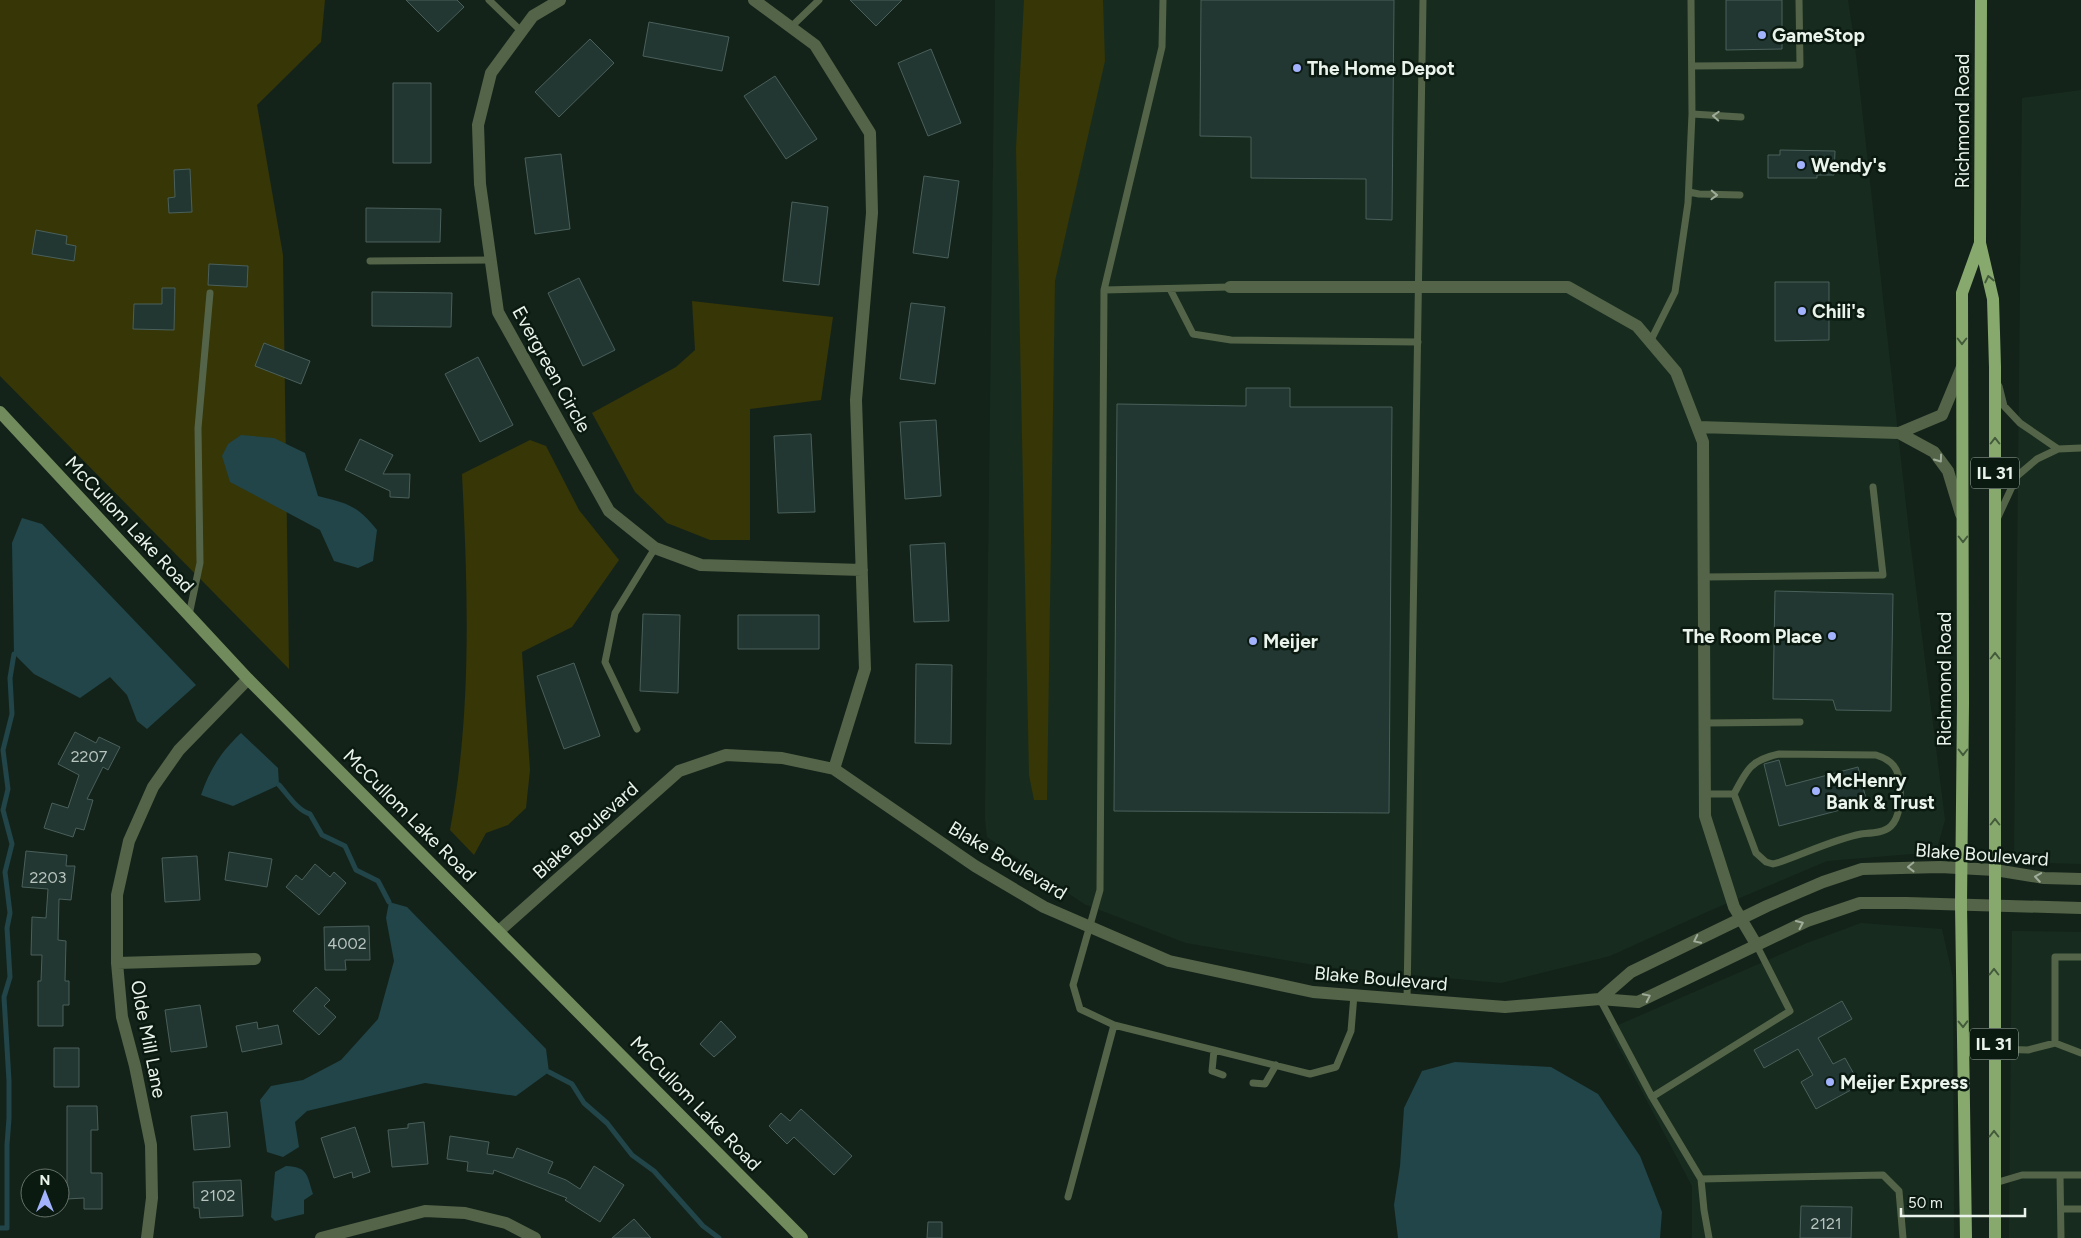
<svg xmlns="http://www.w3.org/2000/svg" width="2081" height="1238" font-family="Figtree,sans-serif">
	<rect width="100%" height="100%" fill="#14231a"/>
	<path fill="#172c1f" d="M995 0H1848L1855 47 1910 541 1945 820 1936 852 1827 861 1709 911 1610 956 1501 983 1326 967 1186 943 1084 904 987 837 985 819Z
		M2081 90V864L2014 862 2022 98Z
		M1861 923 1942 929 1953 978 1954 1238H1692V1186L1609 1029 1807 943Z
		M2012 931 2081 932V1238H2009Z"/>
	<path fill="#363607" d="M0 0H325L321 42 257 105 283 255 289 669 0 376Z
		M1024 0H1103L1105 61 1055 281 1047 800H1034L1029 775 1016 148Z
		M692 301 833 317 821 400 750 409V540H710L667 523 635 492 592 413 676 367 695 350Z
		M530 440 546 446 579 510 619 560 572 627 522 652 530 770 526 808 508 825 486 833 474 855 450 830C472 712 468 593 462 474Z"/>
	<path fill="#214549" d="M241 435 274 438 305 453 318 496C349 504 357 505 377 530L373 561 358 568 334 561 320 530 230 482 222 456 228 444Z
		M22 518 42 524 196 685 147 729 137 721 127 695 110 677 80 698 34 674 14 654 12 543Z
		M241 733 278 768 279 785 233 806 201 795C210 769 221 752 241 733Z
		M389 902 407 907 546 1049 549 1072 516 1096 425 1083 307 1111 295 1122 299 1147 283 1157 267 1152 260 1100 271 1086 303 1080 341 1060 378 1019 394 961 386 918Z
		M1455 1062 1551 1067 1598 1094 1640 1156 1662 1212 1660 1238H1398L1394 1205 1400 1166 1404 1108 1422 1071Z
		M286 1166C308 1167 307 1175 313 1194L304 1200V1214L275 1221 271 1217 275 1172Z"/>
	<g fill="none" stroke-linecap="round" stroke-linejoin="round">
		<path stroke="#214549" stroke-width="5" d="M279 785C289 796 297 810 310 814L322 835 345 846 356 870 378 881 389 902
			M549 1072 572 1084 584 1103 607 1123 632 1155 654 1171 703 1226 719 1238
			M0 1228H7V1145L9 1118V1081L4 997 10 977 7 928 10 913 5 872 12 844 3 810 8 789 3 750 12 714 10 678 14 654"/>
	</g>
	<path fill="#223632" stroke="#4a605b" d="M406 0H457L464 7 438 32Z
		M850 0H902L876 26Z
		M1201 0H1394L1392 220 1366 219V179L1251 178V137L1200 136Z
		M1726 0H1782V49L1726 50Z
		M649 22 729 37 722 71 643 56Z
		M590 39 614 63 559 117 535 92Z
		M931 49 961 123 928 136 898 63Z
		M775 76 817 139 786 159 744 96Z
		M393 83H431V163H393Z
		M1780 150 1835 151 1834 175H1817V178H1768V155H1780Z
		M561 154 570 229 535 234 525 158Z
		M190 169 192 212 169 213 168 198 175 197 174 170Z
		M924 176 959 181 948 258 913 253Z
		M792 202 828 207 819 285 783 281Z
		M366 208 441 209 440 242H366Z
		M36 230 67 236 66 244 76 246 74 261 32 254Z
		M209 264 248 266 247 287 208 285Z
		M579 278 615 350 583 366 548 293Z
		M1775 282H1829V340L1775 341Z
		M162 288H175L174 330 133 329 134 304H162Z
		M372 292 452 293 451 327 372 326Z
		M911 303 945 307 935 384 900 379Z
		M264 343 310 361 301 384 255 366Z
		M478 357 513 425 480 442 445 374Z
		M1246 388H1290V407H1392L1389 813 1114 811 1117 404 1246 406Z
		M936 420 941 496 905 499 900 422Z
		M811 434 815 512 778 513 774 436Z
		M360 439 393 455 383 474H410L409 498 390 497V491L345 470Z
		M945 543 949 621 914 622 910 545Z
		M1775 591 1893 594 1891 711 1836 710 1833 700 1773 699Z
		M643 614 680 615 678 693 640 691Z
		M738 615H819V649H738Z
		M574 663 600 736 564 749 537 676Z
		M916 664 952 665 951 744 915 743Z
		M75 732 96 743 99 737 120 747 108 770 103 767 87 799 93 800 84 830 76 828 73 837 44 828 52 803 68 808 79 775 58 764Z
		M1779 760 1786 786 1858 767 1867 803 1779 826 1764 764Z
		M26 851 67 855 66 866H75L71 900 59 899 58 940 66 941 65 981H69V1005H63V1026H38V981H41L42 955H31L32 917 46 918 48 889 22 887Z
		M229 852 272 859 267 887 225 880Z
		M197 856 200 900 165 902 162 858Z
		M315 864 330 877 334 872 346 883 319 915 286 887 296 875 302 880Z
		M369 926 370 960H345L346 970H325L324 927Z
		M316 987 330 1000 324 1006 336 1017 319 1035 293 1011Z
		M1842 1001 1852 1019 1818 1038 1833 1064 1845 1058 1860 1085 1816 1109 1801 1082 1813 1075 1798 1049 1764 1068 1754 1050Z
		M200 1005 207 1047 171 1052 165 1010Z
		M721 1021 736 1037 714 1057 700 1044Z
		M257 1022 258 1029 278 1025 282 1044 242 1052 236 1026Z
		M54 1048H79V1087H54Z
		M67 1106H97L98 1130H91V1173H102V1209H84V1198L67 1199Z
		M801 1109 852 1156 834 1175 794 1137 787 1144 769 1126 781 1113 790 1121Z
		M227 1112 230 1147 194 1150 191 1116Z
		M424 1122 428 1164 392 1167 388 1130 408 1128V1124Z
		M355 1127 370 1172 353 1178 352 1172 334 1178 321 1138Z
		M450 1136 489 1142 487 1154 513 1158 517 1148 553 1162 548 1173 566 1180 580 1189 594 1166 624 1185 600 1222 565 1200 567 1198 494 1170 493 1174 467 1171 468 1162 447 1159Z
		M241 1180 243 1216 200 1218 199 1208H194L193 1182Z
		M1801 1206 1852 1207 1851 1238H1800Z
		M634 1219 651 1238H612Z
		M928 1222H942V1238H927Z"/>
	<g fill="none" stroke-linecap="round" stroke-linejoin="round">
		<path stroke="#546448" stroke-width="7" d="M489 0 522 32
			M1163 0 1162 47 1104 290 1100 890 1073 985 1080 1009 1114 1025 1310 1074 1336 1067 1351 1031 1354 995
			M791 27 819 0
			M1692 66 1800 65 1799 0
			M1692 114 1741 117
			M1689 192 1699 194 1740 195
			M370 261 491 260
			M1170 289 1193 334 1231 340 1418 342
			M1104 290 1230 287
			M1650 342 1675 292 1688 203 1692 114 1691 0
			M1999 386 2004 406 2020 423 2058 449
			M1998 517 2017 476 2037 459 2058 449 2081 448
			M1704 577 1883 575 1873 487
			M189 615 200 563 198 428 210 293
			M1705 723 1800 722
			M637 729 605 662 615 613 655 548
			M1779 754 1876 755C1892 760 1899 768 1900 786 1901 798 1900 817 1891 826 1884 833 1871 833 1861 834 1835 839 1806 853 1780 862L1773 864 1766 862 1756 853 1734 794C1747 769 1751 760 1779 754Z
			M1705 794H1734
			M1407 999 1423 0
			M1600 999 1652 1097
			M2055 1043V957H2081
			M1994 1049 2028 1050 2055 1043 2081 1053
			M1214 1050 1212 1071 1223 1075
			M1253 1083 1265 1084 1276 1065
			M2060 1175H2081
			M1701 1179 1883 1175 1899 1191 1903 1238
			M1995 1183 2022 1175H2060L2061 1238
			M1068 1197 1114 1025
			M2061 1209H2081
			M1709 1238 1704 1210 1701 1179 1652 1097 1790 1011 1756 944"/>
		<path stroke="#546448" stroke-width="12" d="M560 0 533 16 491 73 478 125 480 184 498 312 609 511 655 548 701 565 862 570
			M754 0 815 45 870 133 872 213 856 400 865 669 834 769
			M1230 287H1568L1637 326 1676 372 1703 442 1705 816 1734 907 1756 944
			M1698 427 1899 433 1934 452 1948 471 1961 514
			M1899 433 1942 415 1962 367
			M499 931 679 771 726 755 782 758 834 769 975 866 1044 907 1169 961 1313 992 1505 1007 1600 999 1638 1002 1807 921 1860 903H1906L2081 908
			M117 963 255 959
			M1600 999 1631 972 1767 906 1823 882 1862 869 1940 867 1995 870 2044 878 2081 879
			M147 1238 152 1198 151 1145 135 1066 122 1017 117 963V895L129 841 153 787 179 750 248 679
			M321 1238 425 1211 465 1213 506 1223 535 1238"/>
		<path stroke="#718b5d" stroke-width="12" d="M0 412 248 679 802 1238"/>
		<path stroke="#87a96e" stroke-width="12" d="M1981 0 1980 243 1993 299 1995 367V1238
			M1966 1238 1961 905 1963 703 1962 293 1980 243"/>
	</g>
	<defs><path id="oneway-chevron" d="M-2-3.5L2.5 0L-2 3.5" fill="none" stroke-width="1.6" stroke-linecap="round" stroke-linejoin="round" transform="scale(1.25)"/></defs>
	<g stroke="#9fac9a">
		<use href="#oneway-chevron" transform="translate(1716 116) rotate(-177)"/>
		<use href="#oneway-chevron" transform="translate(1714 195) rotate(2)"/>
		<use href="#oneway-chevron" transform="translate(1939 459) rotate(54)"/>
		<use href="#oneway-chevron" transform="translate(1911 867) rotate(179)"/>
		<use href="#oneway-chevron" transform="translate(2038 877) rotate(-171)"/>
		<use href="#oneway-chevron" transform="translate(1800 924) rotate(-24)"/>
		<use href="#oneway-chevron" transform="translate(1697 940) rotate(154)"/>
		<use href="#oneway-chevron" transform="translate(1647 997) rotate(-26)"/>
	</g>
	<g stroke="#435a3b">
		<use href="#oneway-chevron" transform="translate(1989 279) rotate(-103)"/>
		<use href="#oneway-chevron" transform="translate(1962 341) rotate(90)"/>
		<use href="#oneway-chevron" transform="translate(1995 441) rotate(-90)"/>
		<use href="#oneway-chevron" transform="translate(1963 539) rotate(90)"/>
		<use href="#oneway-chevron" transform="translate(1995 656) rotate(-90)"/>
		<use href="#oneway-chevron" transform="translate(1963 752) rotate(90)"/>
		<use href="#oneway-chevron" transform="translate(1995 822) rotate(-90)"/>
		<use href="#oneway-chevron" transform="translate(1994 972) rotate(-90)"/>
		<use href="#oneway-chevron" transform="translate(1963 1024) rotate(89)"/>
		<use href="#oneway-chevron" transform="translate(1994 1134) rotate(-90)"/>
	</g>
	<g fill="#a2b2fd" stroke="#0b1a11" stroke-width="2">
		<circle cx="1762" cy="35" r="5"/>
		<circle cx="1297" cy="68" r="5"/>
		<circle cx="1801" cy="165" r="5"/>
		<circle cx="1802" cy="311" r="5"/>
		<circle cx="1832" cy="636" r="5"/>
		<circle cx="1253" cy="641" r="5"/>
		<circle cx="1816" cy="791" r="5"/>
		<circle cx="1830" cy="1082" r="5"/>
	</g>
	<g text-anchor="middle" stroke-width="5" stroke-linejoin="round" paint-order="stroke">
		<g font-size="16" fill="#b8c4be">
			<text x="89" y="762">2207</text>
			<text x="48" y="883">2203</text>
			<text x="347" y="949">4002</text>
			<text x="218" y="1201">2102</text>
			<text x="1826" y="1229">2121</text>
		</g>
		<g fill="#0b1a11" stroke="#a7b3ab" stroke-width="1">
			<rect x="1971" y="457.5" width="48" height="31" rx="4"/>
			<rect x="1970" y="1028.5" width="48" height="31" rx="4"/>
		</g>
		<g font-size="18" font-weight="bold" fill="#eaf4ed">
			<text x="1995" y="479">IL 31</text>
			<text x="1994" y="1050">IL 31</text>
		</g>
		<g font-size="19" font-weight="bold" fill="#eaf4ed" stroke="#0b1a11" text-anchor="start">
			<text x="1772" y="42">GameStop</text>
			<text x="1307" y="75">The Home Depot</text>
			<text x="1811" y="172">Wendy's</text>
			<text x="1812" y="318">Chili's</text>
			<text x="1822" y="643" text-anchor="end">The Room Place</text>
			<text x="1263" y="648">Meijer</text>
			<text x="1826" y="787">McHenry<tspan x="1826" dy="22">Bank &amp; Trust</tspan></text>
			<text x="1840" y="1089">Meijer Express</text>
		</g>
		<g font-size="19" fill="#eaf4ed" stroke="#0b1a11">
			<text transform="translate(1962 121) rotate(-90)" y="7">Richmond Road</text>
			<text transform="translate(552 369) rotate(61)" y="7">Evergreen Circle</text>
			<text transform="translate(130 524) rotate(47)" y="7">McCullom Lake Road</text>
			<text transform="translate(1944 679) rotate(-90)" y="7">Richmond Road</text>
			<text transform="translate(410 815) rotate(45)" y="7">McCullom Lake Road</text>
			<text transform="translate(585 830) rotate(-42)" y="7">Blake Boulevard</text>
			<text transform="translate(1982 854) rotate(4)" y="7">Blake Boulevard</text>
			<text transform="translate(1008 860) rotate(31)" y="7">Blake Boulevard</text>
			<text transform="translate(1381 978) rotate(5)" y="7">Blake Boulevard</text>
			<text transform="translate(149 1039) rotate(79)" y="7">Olde Mill Lane</text>
			<text transform="translate(696 1103) rotate(46)" y="7">McCullom Lake Road</text>
		</g>
	</g>
	<g transform="translate(45 1193)"><circle r="24" fill="#0b1a11" stroke="#647169"/>
	<path d="M0-4L9 19L0 12L-9 19Z" fill="#a2b2fd"/>
	<text y="-8" font-size="14" font-weight="bold" text-anchor="middle" fill="#eaf4ed">N</text>
	</g>
	<path d="M1901 1208v8h124v-8" fill="none" stroke="#eaf4ed" stroke-width="2.5"/>
	<text x="1908" y="1208" font-size="15" fill="#eaf4ed" stroke="#0b1a11" stroke-width="4" paint-order="stroke">50 m</text>
</svg>
